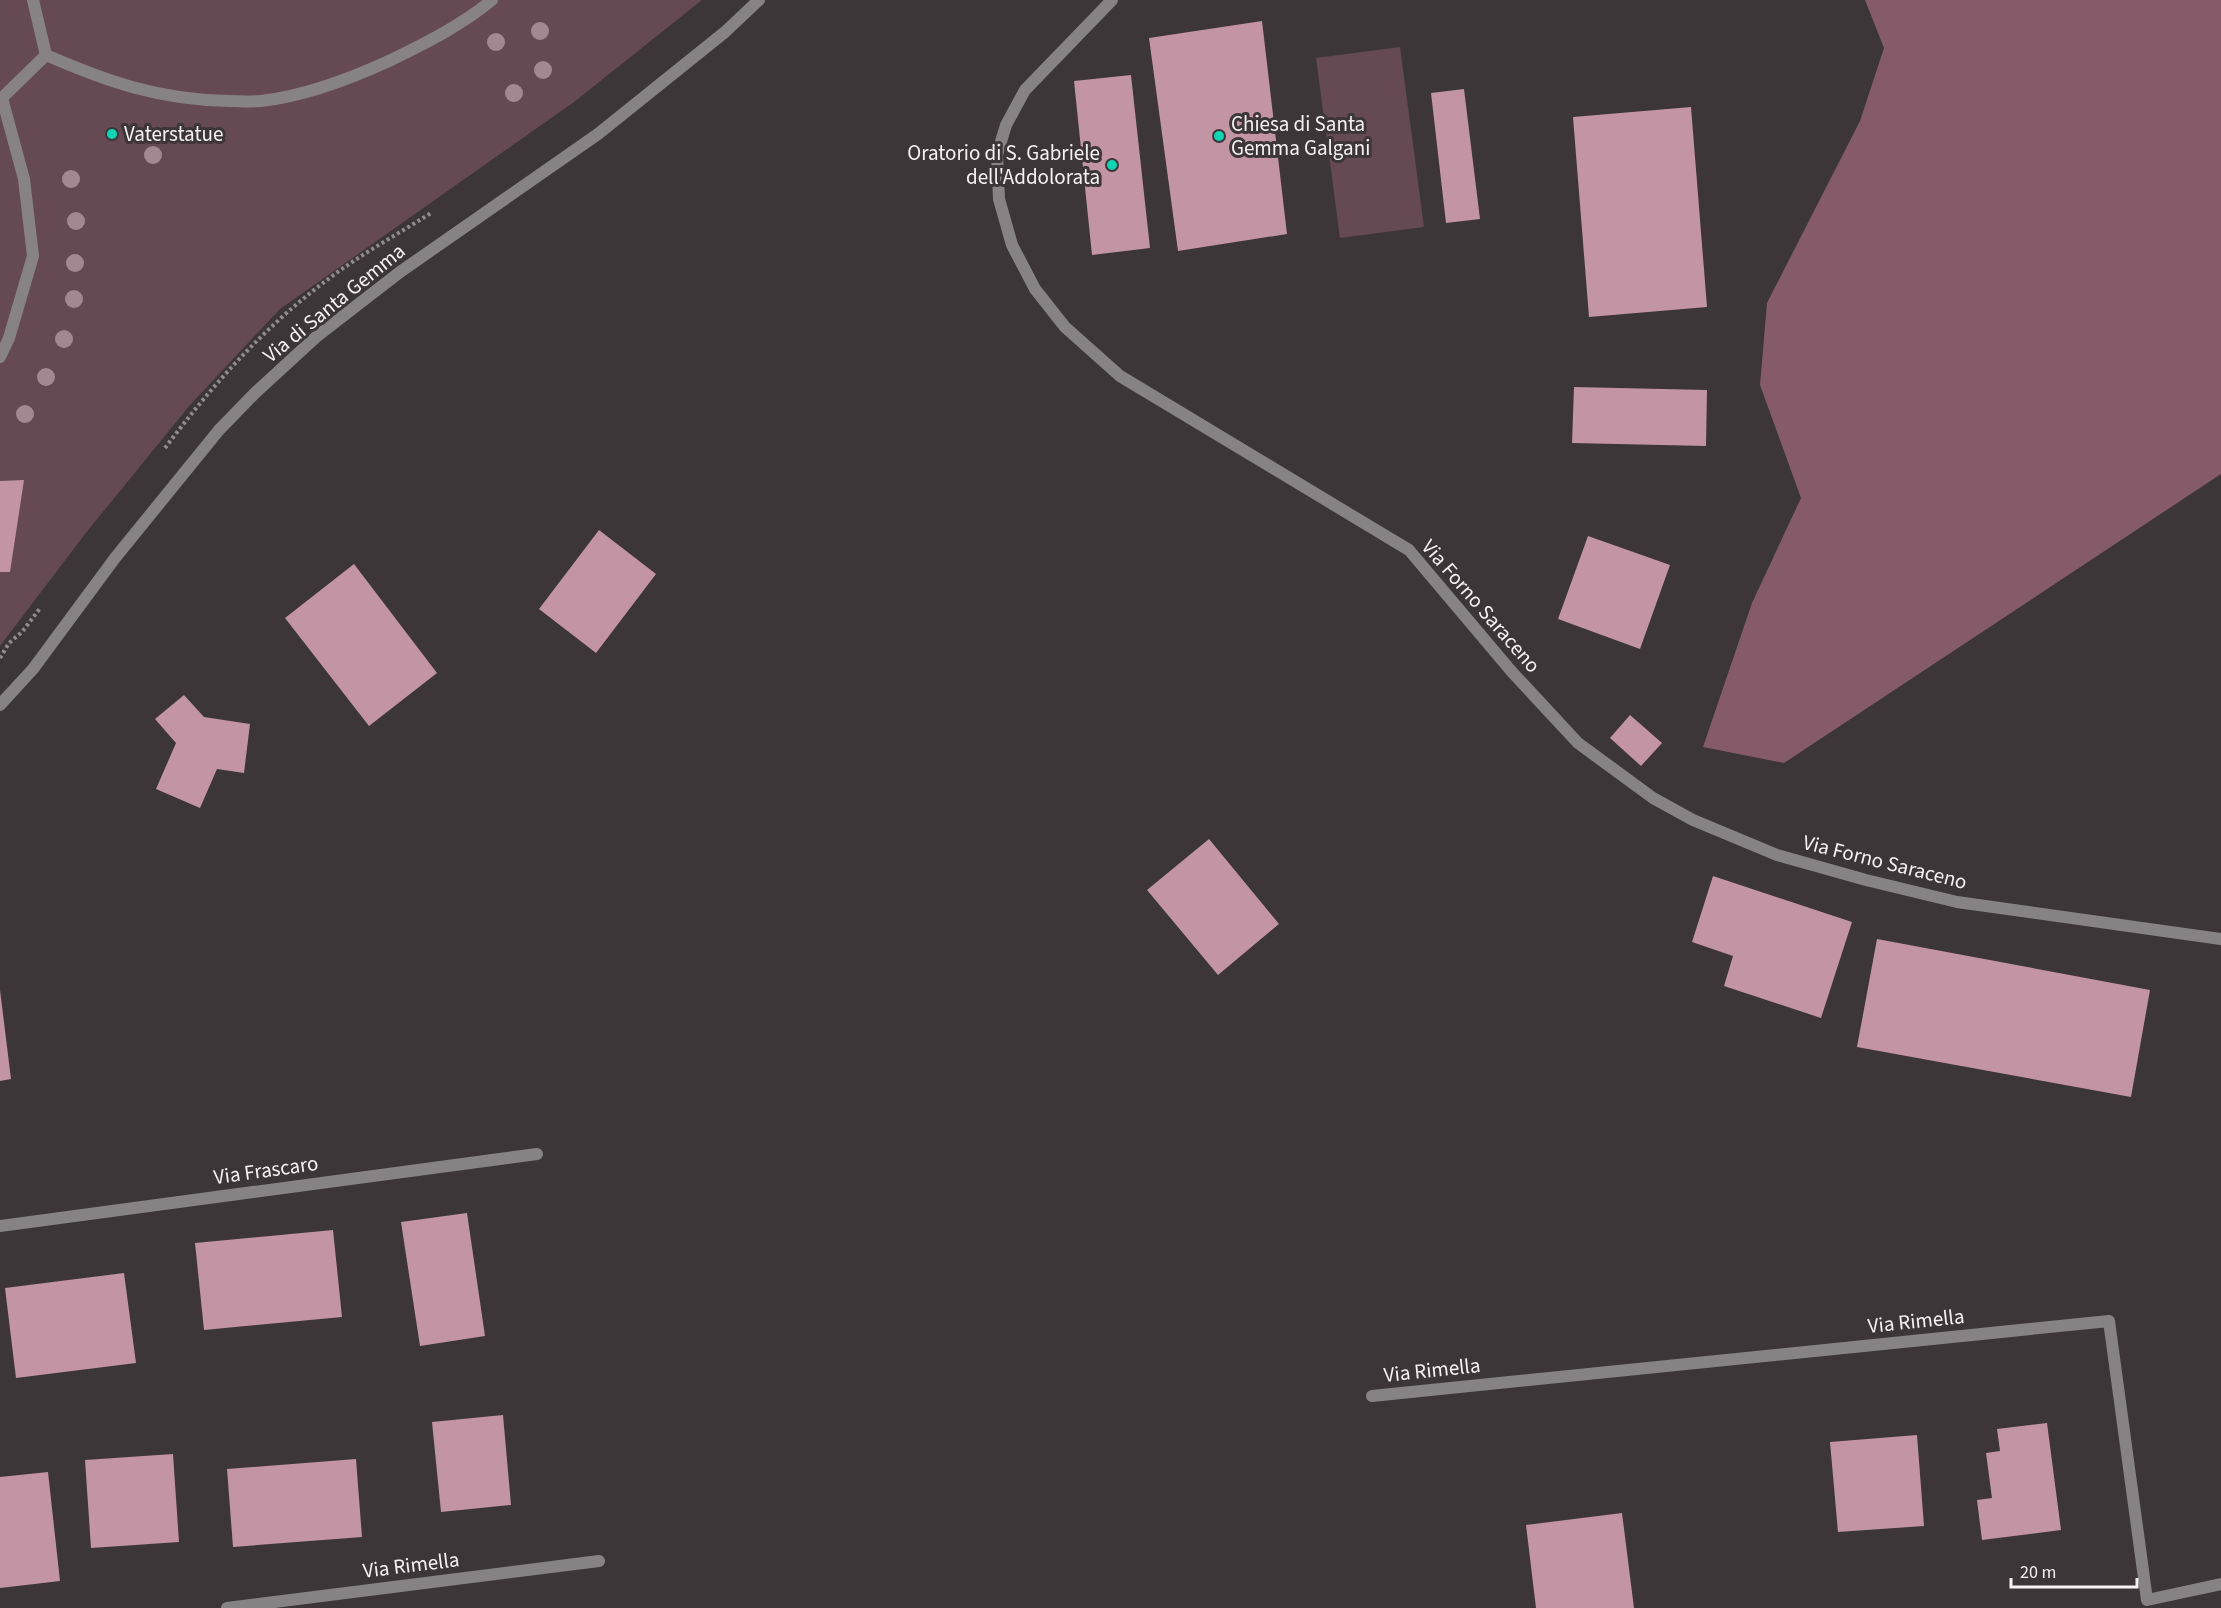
<svg xmlns="http://www.w3.org/2000/svg" width="2221" height="1608" font-family="'Source Sans 3',sans-serif">
	<rect width="100%" height="100%" fill="#3c3638"/>
	<path fill="#654953" d="M0 0H702L574 102 280 309 190 405 85 534 0 646Z
		M1400 47 1424 227 1340 238 1316 58Z"/>
	<path fill="#855b6a" d="M1865 0H2221V474L1784 763 1703 747 1752 603 1801 498 1760 385 1767 303 1860 121 1884 48Z"/>
	<path fill="#c394a4" d="M1262 21 1287 234 1178 251 1149 38Z
		M1131 75 1150 248 1092 255 1074 81Z
		M1464 89 1480 219 1446 223 1431 93Z
		M1691 107 1707 307 1589 317 1573 117Z
		M1574 387 1707 390 1706 446 1572 443Z
		M24 480 10 572H0V481Z
		M599 530 656 574 596 653 539 609Z
		M1588 536 1670 565 1640 649 1558 619Z
		M354 564 437 673 369 726 285 618Z
		M184 695 204 717 250 724 244 773 217 769 200 808 156 789 176 743 155 719Z
		M1630 715 1662 743 1641 766 1610 738Z
		M1209 839 1279 924 1218 975 1147 890Z
		M1713 876 1852 922 1821 1018 1724 986 1733 956 1692 942Z
		M1877 939 2150 990 2131 1097 1857 1047Z
		M0 990 11 1079 0 1081Z
		M467 1213 485 1336 420 1346 401 1222Z
		M333 1230 342 1317 204 1330 195 1243Z
		M124 1273 136 1363 16 1378 5 1288Z
		M503 1415 511 1505 441 1512 432 1422Z
		M2047 1423 2061 1530 1982 1540 1977 1500 1992 1498 1986 1453 2000 1451 1997 1429Z
		M1917 1435 1924 1526 1838 1532 1830 1442Z
		M173 1454 179 1542 91 1548 85 1460Z
		M356 1459 362 1537 233 1547 227 1469Z
		M48 1472 60 1581 0 1588V1477Z
		M1622 1513 1634 1608H1536L1526 1525Z"/>
	<g fill="none" stroke-linecap="round" stroke-linejoin="round">
		<path stroke="#908b8d" stroke-width="4" stroke-dasharray="3 3" stroke-linecap="butt" d="M165 448C213 384 266 325 331 277 363 253 398 234 431 213
			M0 658 9 643 22 632 41 607"/>
		<path stroke="#878384" stroke-width="12" d="M33 0 46 55C108 82 160 100 229 101 240 101 251 102 261 101 306 96 350 79 391 60 426 43 462 25 492 0
			M0 357 9 338 33 256 24 179 2 98 46 55"/>
		<path stroke="#878384" stroke-width="12" d="M1112 0 1025 90 1006 125 997 155 999 199 1012 245 1035 289 1065 327 1120 376 1409 550 1512 672 1578 743 1653 798 1693 820 1777 855 1866 880 1957 902 2221 939
			M0 705 33 669 115 558 219 430 255 393 316 337 400 272 598 134 725 32 759 0
			M0 1226 537 1154
			M1372 1396 2109 1321 2147 1600 2221 1584
			M227 1608 599 1561"/>
	</g>
	<g fill="#a38891">
		<circle cx="540" cy="31" r="9"/>
		<circle cx="496" cy="42" r="9"/>
		<circle cx="543" cy="70" r="9"/>
		<circle cx="514" cy="93" r="9"/>
		<circle cx="153" cy="155" r="9"/>
		<circle cx="71" cy="179" r="9"/>
		<circle cx="76" cy="221" r="9"/>
		<circle cx="75" cy="263" r="9"/>
		<circle cx="74" cy="299" r="9"/>
		<circle cx="64" cy="339" r="9"/>
		<circle cx="46" cy="377" r="9"/>
		<circle cx="25" cy="414" r="9"/>
	</g>
	<g fill="#0fd5b4" stroke="#3c3638" stroke-width="2">
		<circle cx="112" cy="134" r="6"/>
		<circle cx="1219" cy="136" r="6"/>
		<circle cx="1112" cy="165" r="6"/>
	</g>
	<g text-anchor="middle" stroke-width="6" stroke-linejoin="round" paint-order="stroke">
		<g font-size="21" fill="#f6f2f3" stroke="#3c3638" text-anchor="start">
			<text x="1231" y="131">Chiesa di Santa<tspan x="1231" dy="24">Gemma Galgani</tspan></text>
			<text x="124" y="141">Vaterstatue</text>
			<text x="1100" y="160" text-anchor="end">Oratorio di S. Gabriele<tspan x="1100" dy="24">dell'Addolorata</tspan></text>
		</g>
		<g font-size="21" fill="#f6f2f3" stroke="#3c3638">
			<text transform="translate(334 303) rotate(-39)" y="7">Via di Santa Gemma</text>
			<text transform="translate(1481 606) rotate(49)" y="7">Via Forno Saraceno</text>
			<text transform="translate(1885 862) rotate(14)" y="7">Via Forno Saraceno</text>
			<text transform="translate(266 1170) rotate(-8)" y="7">Via Frascaro</text>
			<text transform="translate(1916 1321) rotate(-6)" y="7">Via Rimella</text>
			<text transform="translate(1432 1370) rotate(-6)" y="7">Via Rimella</text>
			<text transform="translate(411 1565) rotate(-7)" y="7">Via Rimella</text>
		</g>
	</g>
	<path d="M2011 1578v9h126v-9" fill="none" stroke="#f6f2f3" stroke-width="3"/>
	<text x="2020" y="1578" font-size="18" fill="#f6f2f3" stroke="#3c3638" stroke-width="4.5" paint-order="stroke">20 m</text>
</svg>
